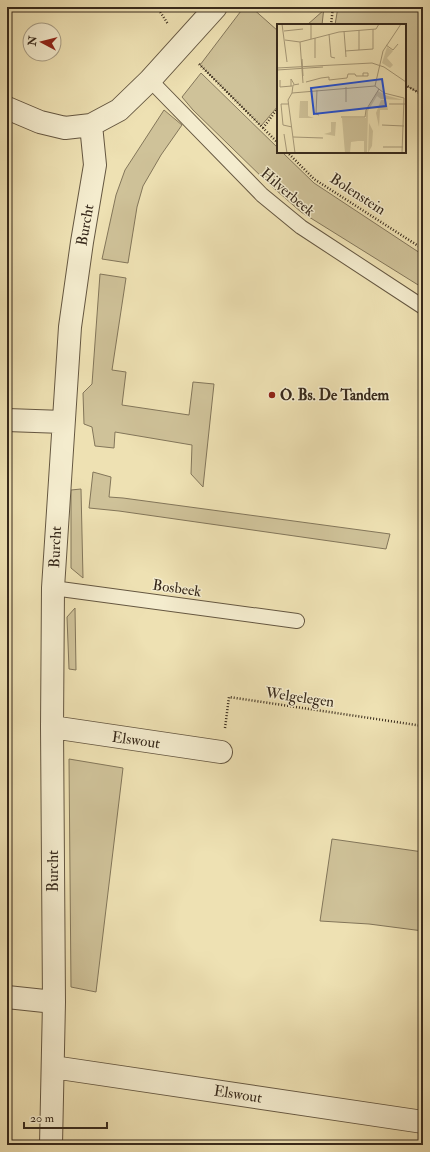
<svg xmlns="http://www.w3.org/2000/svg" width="430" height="1152" font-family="'IM FELL Double Pica',serif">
	<rect width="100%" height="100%" fill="#eee1b3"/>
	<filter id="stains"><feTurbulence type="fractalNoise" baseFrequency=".005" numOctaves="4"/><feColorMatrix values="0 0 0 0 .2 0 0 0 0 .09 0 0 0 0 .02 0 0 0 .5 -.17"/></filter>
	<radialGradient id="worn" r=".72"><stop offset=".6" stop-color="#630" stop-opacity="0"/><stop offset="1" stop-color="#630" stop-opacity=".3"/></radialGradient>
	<path fill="#cfc299" stroke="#83765a" d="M244 7H251L278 31V106L261 126 200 65Z
		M313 7H324L322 25H307L324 10Z
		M338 7H423V95L405 85V25H335Z
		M201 73 278 148V152H282L314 183 423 255V288L301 212 268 183 193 110 182 97Z
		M164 110 182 125 161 155 143 186 137 207 128 263 102 259 116 195 125 170Z
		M100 274 126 278 112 370 126 372 122 405 189 415 193 382 214 384 203 487 191 474 192 445 115 432 114 448 95 446 92 427 84 424 83 393 92 384Z
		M93 472 111 477 109 497 123 498 390 534 386 549 119 511 89 508Z
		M81 489 83 578 71 568V490Z
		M75 608 76 670 69 669 67 617Z
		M69 759 123 768 96 992 71 987Z
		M332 839 423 852V931L369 924 320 921Z"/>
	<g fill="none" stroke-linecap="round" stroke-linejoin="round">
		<g stroke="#655741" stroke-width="16">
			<path id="service" d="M150 80 262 195 301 227 423 307
				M53 588 297 621"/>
		</g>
		<g stroke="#655741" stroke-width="24">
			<path id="minor" d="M7 108 40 122 65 128 91 125 119 110 150 80 216 7
				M7 420 63 422
				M52 727 221 752
				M7 997 54 1002
				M53 1067 423 1122
				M51 1145 54 1002 52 727 53 588 70 327 82 242 95 165 91 125"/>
		</g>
		<path stroke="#37291b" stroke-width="2.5" stroke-dasharray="1 2" stroke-linecap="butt" d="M157 7 168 24
			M331 25 333 7
			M199 64 278 143
			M405 85 423 95
			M263 128 278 108
			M287 152 314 179 423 249
			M225 728 229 697 423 726"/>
		<use href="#service" stroke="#f4ecce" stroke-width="14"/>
		<use href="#minor" stroke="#f4ecce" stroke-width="22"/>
	</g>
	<circle fill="#8f2418" stroke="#f4ecce" stroke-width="1.5" cx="272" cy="395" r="4"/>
	<g text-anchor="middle" stroke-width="3" stroke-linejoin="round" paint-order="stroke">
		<g font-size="15" fill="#37291b" stroke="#f4ecce">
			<text transform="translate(288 192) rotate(40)" y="5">Hilverbeek</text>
			<text transform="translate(358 194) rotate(33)" y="5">Bolenstein</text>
			<text transform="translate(85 225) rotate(-80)" y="5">Burcht</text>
			<text transform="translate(55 547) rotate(-87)" y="5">Burcht</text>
			<text transform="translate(177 588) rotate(8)" y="5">Bosbeek</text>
			<text transform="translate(300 697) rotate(8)" y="5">Welgelegen</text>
			<text transform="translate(136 740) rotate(8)" y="5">Elswout</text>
			<text transform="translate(53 871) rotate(-90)" y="5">Burcht</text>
			<text transform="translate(238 1094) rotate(9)" y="5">Elswout</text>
		</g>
		<g font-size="15" font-weight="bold" fill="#37291b" stroke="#f4ecce" text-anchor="start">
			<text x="280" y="400">O. Bs. De Tandem</text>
		</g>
	</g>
	<g transform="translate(277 24)">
		<rect width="129" height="129" fill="#eee1b3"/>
		<path d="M110 23 116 27 110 34 116 41 113 44 105 39ZM101 67 107 70V75L108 71 126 76 104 75 100 72 91 87 90 129H87V117H81L74 118 73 129H68L65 94H89V87ZM104 76H109L111 86H103L102 103 99 89ZM23 77H31V92L37 94H22ZM54 98H59L58 112 47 110 54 108ZM92 99 96 107 95 122 91 129Z" fill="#cfc299"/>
		<path fill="none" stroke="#a59776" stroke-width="1" d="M5 0 10 38M82 6V26M7 7 26 5M67 7 69 33M52 10 54 33 58 34M34 15V0M8 16 23 18 62 8 99 5 102 0M23 18 26 59M109 21 116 26 121 20M68 27 96 25V5M38 34V14M25 35 26 52M0 44 95 39 107 43 129 58M0 46 46 43M3 56V63L15 62M29 58 44 54 52 53V56L70 54 71 50H78L79 52H91V49H86V52M14 62V55L17 60M98 62 106 27 124 0M40 66 39 90 42 91M15 69 16 61 22 60M69 78V63M11 80H4L6 101 15 103M112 80H128M64 93H88L89 86 102 65M105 101 127 102M7 110 10 129M16 113 46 114M106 123H126M18 129 11 76 15 69 98 62 107 69 127 74M125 129 127 74"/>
		<path fill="#1d4ed8" fill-opacity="0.15" stroke="#1d4ed8" stroke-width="2" d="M105 55 109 82 37 90 34 64Z"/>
		<rect width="129" height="129" fill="none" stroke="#37291b" stroke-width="2"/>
	</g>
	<rect width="430" height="1152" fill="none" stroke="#eee1b3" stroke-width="24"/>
	<rect x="8" y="8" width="414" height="1136" fill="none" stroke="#37291b" stroke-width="2"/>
	<rect x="12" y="12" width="406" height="1128" fill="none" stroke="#37291b"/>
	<g transform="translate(42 42) rotate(277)"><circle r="19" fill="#f4ecce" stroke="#a89e86"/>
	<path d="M0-3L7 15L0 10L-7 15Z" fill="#8f2418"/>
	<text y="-6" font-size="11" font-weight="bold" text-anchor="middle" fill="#37291b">N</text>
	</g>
	<path d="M24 1122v6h83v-6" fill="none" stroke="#37291b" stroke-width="2"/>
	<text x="30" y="1122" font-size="12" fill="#37291b" stroke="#f4ecce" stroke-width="3" paint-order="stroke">20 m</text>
	<rect width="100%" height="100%" filter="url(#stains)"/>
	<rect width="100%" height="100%" fill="url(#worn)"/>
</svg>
